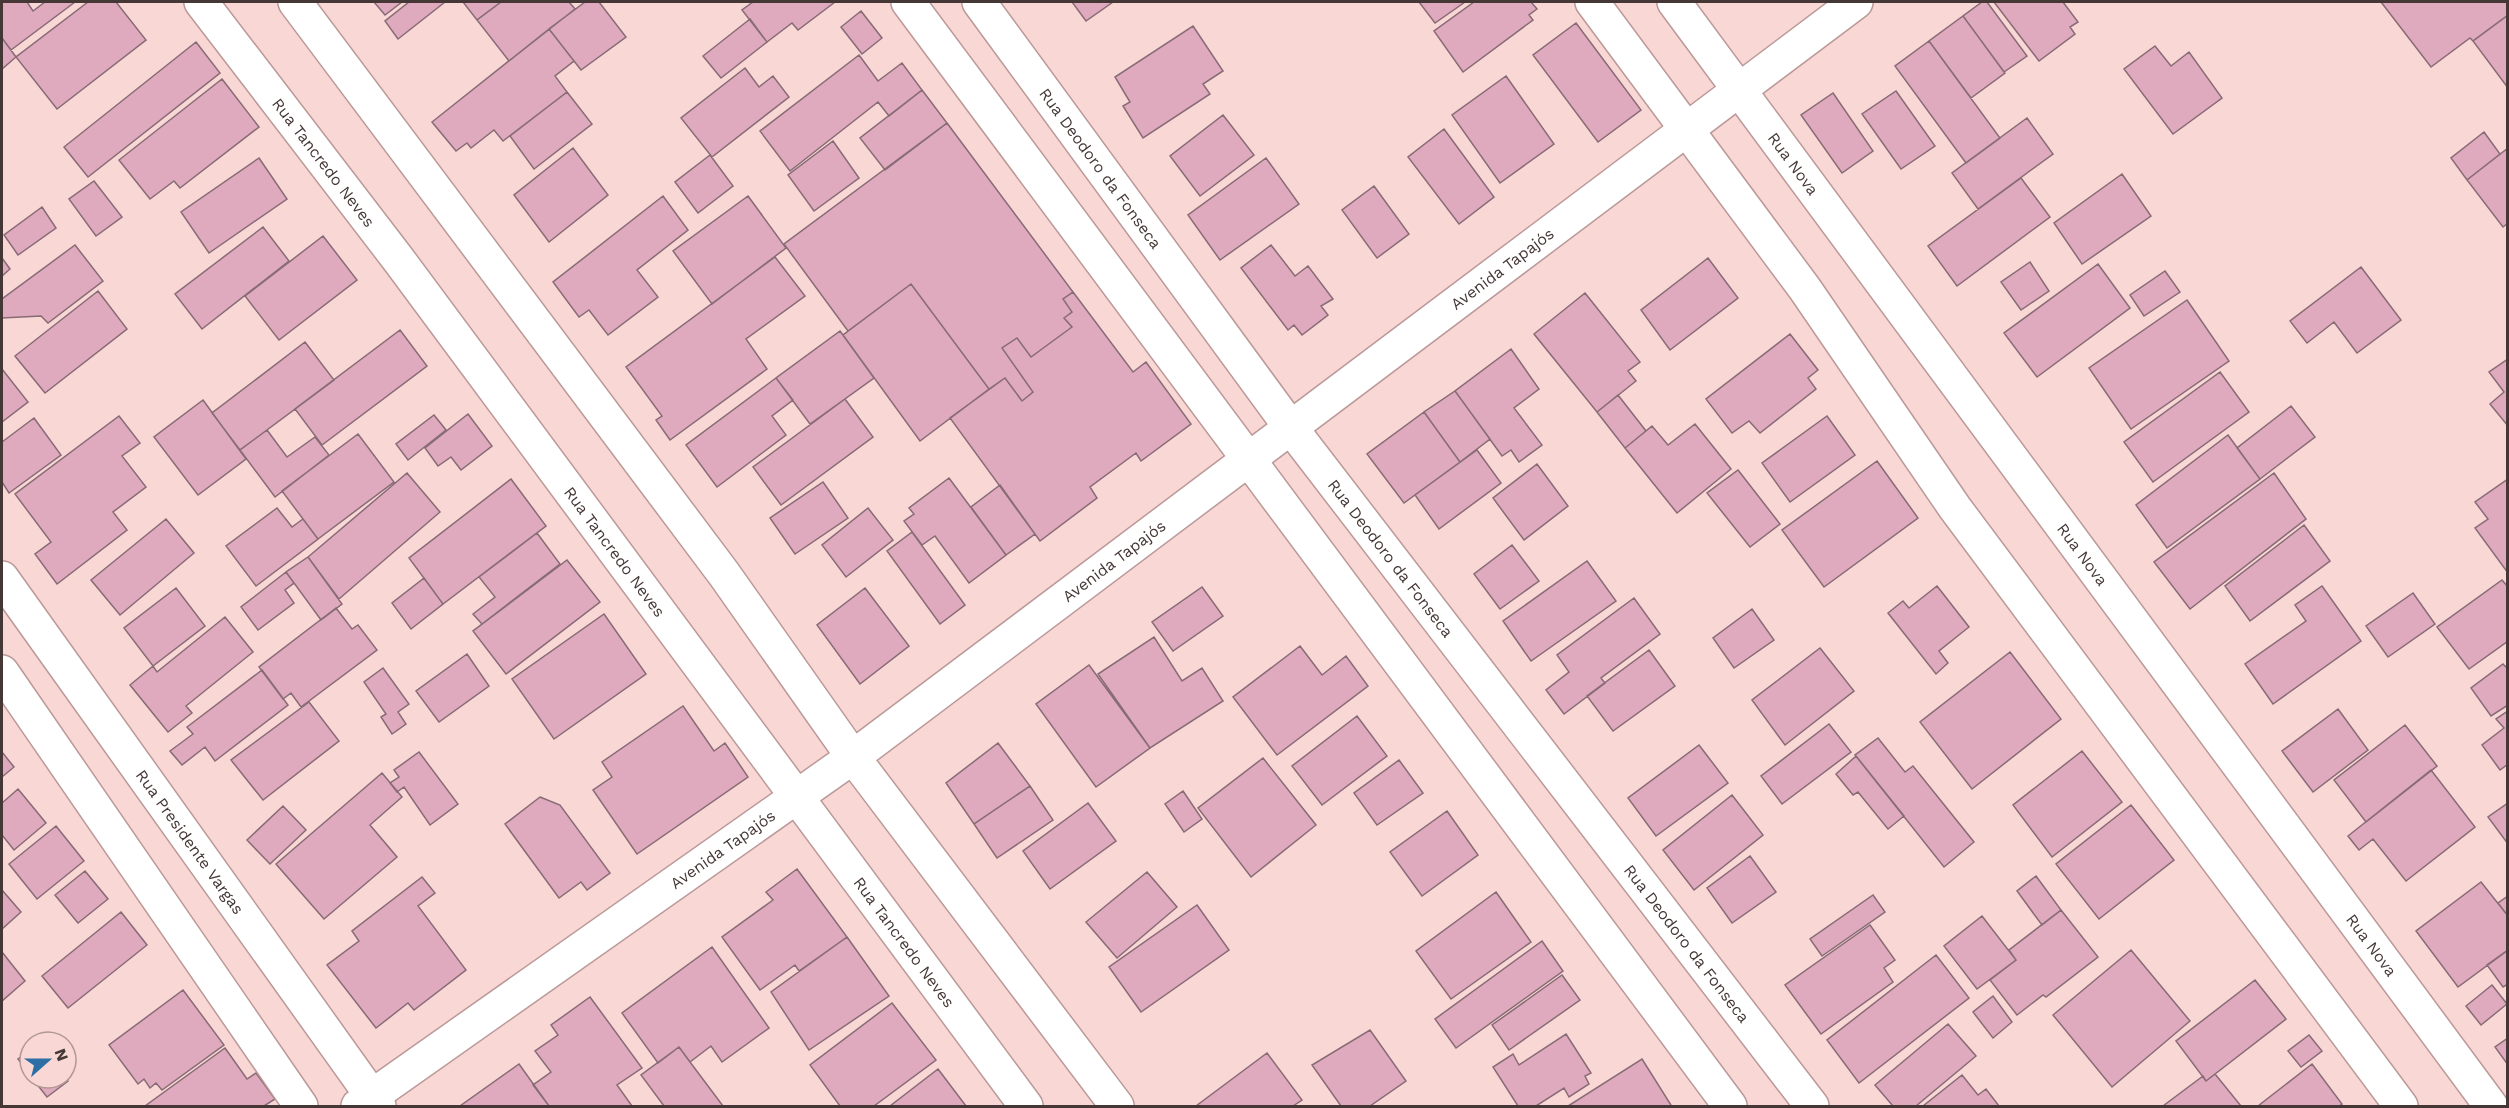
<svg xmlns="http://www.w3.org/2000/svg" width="2509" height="1108" font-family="'Work Sans',sans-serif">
	<rect width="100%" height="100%" fill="#f9d7d5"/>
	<path fill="#dfa9be" stroke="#876b75" stroke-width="1.5" d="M2 2H27L33 11 45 2H75L11 50 2 38Z
		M88 2H116L146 40 57 109 16 57Z
		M374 2H402L385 15Z
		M409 2H445L398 39 385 21Z
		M463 2H501L477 20Z
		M501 2H569L575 9 509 61 477 20Z
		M585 2H599L626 37 581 70 549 29Z
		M753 2H835L798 30 792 23 767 42 742 10Z
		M1072 2H1113L1086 21Z
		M1419 2H1465L1435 23Z
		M1474 2H1531L1537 9 1529 15 1533 20 1463 72 1434 31Z
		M1982 2H1987L2027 56 2004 72 1963 16Z
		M1994 2H2063L2078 22 2070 27 2075 34 2039 61Z
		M2381 2H2508V15L2473 41 2470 38 2431 67Z
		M861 11 882 38 862 54 841 27Z
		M2508 15V88L2473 41Z
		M1963 16 2005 73 1971 98 1929 41Z
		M750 19 767 42 721 78 703 56Z
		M1576 23 1641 110 1598 142 1533 55Z
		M1193 26 1223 71 1203 84 1210 94 1143 138 1123 106 1130 102 1115 77Z
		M549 29 574 61 555 76 567 92 503 141 494 130 471 148 467 143 456 151 432 122Z
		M2 38 16 57 2 69Z
		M1929 41 2000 138 1966 163 1895 66Z
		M196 42 220 73 88 177 64 147Z
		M2155 46 2171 66 2189 52 2222 98 2173 134 2124 69Z
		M859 55 878 81 902 63 922 90 889 116 878 102 790 171 760 131Z
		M745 68 759 87 773 76 789 97 712 157 681 118Z
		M1506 76 1554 144 1500 183 1452 115Z
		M222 79 259 127 180 188 174 181 150 199 119 160Z
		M922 90 947 123 885 170 860 138Z
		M1896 91 1935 146 1901 169 1862 114Z
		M567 92 592 124 534 169 510 136Z
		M1833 93 1873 151 1842 173 1801 115Z
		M1223 115 1254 155 1200 196 1170 156Z
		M2027 118 2053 154 1978 209 1952 173Z
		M947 123 1073 292 1063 299 1072 312 1064 318 1072 327 1031 357 1017 338 1002 348 1033 392 1022 401 1005 378 989 389 911 284 848 331 784 244Z
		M1444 129 1494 197 1459 224 1408 157Z
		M2484 132 2500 154 2467 180 2451 158Z
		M833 141 859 178 814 211 788 175Z
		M573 148 608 195 549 242 514 195Z
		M2508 148V223L2503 227 2467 180Z
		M710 155 733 186 698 213 675 182Z
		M259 158 287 199 209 253 181 212Z
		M1266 158 1299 204 1220 260 1188 215Z
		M2122 174 2151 216 2082 264 2054 223Z
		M2021 178 2050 217 1957 286 1928 246Z
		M94 181 122 217 96 236 69 199Z
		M1374 186 1409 234 1377 258 1342 210Z
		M663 196 688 230 637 270 658 297 608 335 589 310 579 317 553 282Z
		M748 196 786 248 712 304 673 251Z
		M42 207 56 228 18 255 4 235Z
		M263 227 289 261 202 329 175 294Z
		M323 236 357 280 279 340 245 296Z
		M75 245 103 281 48 323 41 316 2 318V299Z
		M1271 245 1295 276 1308 266 1333 299 1321 306 1328 315 1302 335 1294 325 1288 330 1241 268Z
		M775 257 805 296 746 339 767 369 670 440 656 420 662 416 626 367Z
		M2 258 10 269 2 276Z
		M1708 258 1738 298 1670 350 1641 310Z
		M2030 262 2049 291 2021 310 2001 282Z
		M2098 264 2130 308 2037 377 2004 333Z
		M2361 267 2401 320 2357 353 2334 322 2307 343 2290 321Z
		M2165 271 2180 292 2144 316 2130 295Z
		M911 284 989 389 920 441 843 335Z
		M98 291 127 329 45 393 15 356Z
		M1073 292 1133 372 1146 362 1191 424 1141 461 1136 453 1090 487 1097 498 1040 541 950 418 1005 378 1022 401 1033 392 1002 348 1017 338 1031 357 1072 327 1064 318 1072 312 1063 299Z
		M1585 293 1640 362 1628 371 1636 381 1597 412 1534 334Z
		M2187 300 2229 361 2131 429 2089 368Z
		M400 330 427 366 322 445 295 409Z
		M840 331 874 378 810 424 776 378Z
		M1790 334 1818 370 1808 378 1816 389 1760 433 1749 421 1732 433 1706 399Z
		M305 342 334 380 240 450 212 413Z
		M1511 349 1539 389 1514 408 1542 445 1519 462 1511 450 1502 456 1455 391Z
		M2508 359V426L2490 404 2504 392 2489 372Z
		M2 369 28 402 2 422Z
		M2220 372 2249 412 2153 482 2124 442Z
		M776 378 793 400 772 416 786 435 717 487 686 445Z
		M1455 391 1490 439 1460 462 1424 412Z
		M1618 395 1646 431 1625 448 1597 412Z
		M845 399 873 437 781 505 753 467Z
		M203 400 246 459 198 495 154 437Z
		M2291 406 2315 437 2260 479 2237 448Z
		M1424 412 1460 462 1404 503 1367 454Z
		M468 414 492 446 461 470 451 457 438 466 425 448Z
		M434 415 446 430 408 460 396 444Z
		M119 416 140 443 122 456 146 487 113 512 127 530 57 584 35 554 51 542 15 494Z
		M1827 416 1855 455 1790 502 1762 463Z
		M34 418 61 455 9 493 2 482V442Z
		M1695 424 1731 469 1677 513 1625 448 1652 426 1668 445Z
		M267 430 287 457 315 437 329 455 275 497 240 450Z
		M358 434 394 482 318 539 282 491Z
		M2228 435 2260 479 2167 548 2136 505Z
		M1477 450 1501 483 1439 529 1415 495Z
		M1877 461 1918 518 1824 587 1782 530Z
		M1537 464 1568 506 1524 540 1493 498Z
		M1738 470 1780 524 1750 547 1707 493Z
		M407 473 440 512 339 599 308 557Z
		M2274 473 2306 519 2190 609 2154 562Z
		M949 478 1006 555 969 583 935 536 922 545 904 521 914 514 909 508Z
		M511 479 546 526 443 604 409 558Z
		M2508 479V573L2475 528 2488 519 2475 502Z
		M823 482 848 518 795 554 770 518Z
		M1000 485 1035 534 1006 555 971 507Z
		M277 508 292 527 303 519 318 539 256 586 226 546Z
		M868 508 893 540 846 577 822 545Z
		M166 519 194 553 120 615 91 580Z
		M2304 525 2330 561 2250 621 2225 586Z
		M912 532 965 605 940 624 887 551Z
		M537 533 560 564 482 624 473 614 495 597 479 577Z
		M1512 545 1539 581 1500 609 1474 574Z
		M308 557 342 604 321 620 286 572Z
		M567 560 600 602 506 674 473 631Z
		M1587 561 1616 601 1531 661 1503 621Z
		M286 572 294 583 285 590 294 603 258 630 241 607Z
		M424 578 443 604 411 629 392 603Z
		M2502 580 2508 587V641L2469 669 2437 627Z
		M1937 586 1969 627 1939 651 1948 663 1936 674 1888 613 1903 601 1909 608Z
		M2322 586 2361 641 2273 704 2245 664 2306 621 2295 605Z
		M1202 587 1223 616 1173 651 1152 622Z
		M176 588 205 626 153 666 124 628Z
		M865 588 909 646 860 684 817 625Z
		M2413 593 2435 624 2388 657 2366 626Z
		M1634 598 1660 634 1601 678 1605 683 1564 714 1546 690 1569 672 1557 655Z
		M336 608 352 629 358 625 377 650 301 707 291 693 283 699 259 667Z
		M1752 609 1774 640 1734 668 1713 638Z
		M604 614 646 674 554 739 512 679Z
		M225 617 253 652 186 706 192 713 168 732 130 685 153 666 157 672Z
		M1154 637 1182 681 1202 668 1223 701 1150 748 1098 674Z
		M1300 646 1322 675 1346 656 1368 686 1277 755 1233 697Z
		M1820 648 1854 691 1785 745 1752 700Z
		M1649 650 1675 686 1613 731 1587 696Z
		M2010 652 2061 719 1972 789 1920 722Z
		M467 654 489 686 439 722 416 691Z
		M2503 664 2508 669V705L2491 716 2471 688Z
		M1089 665 1150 748 1096 787 1036 704Z
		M383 668 409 704 398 712 406 724 392 734 381 717 386 714 364 682Z
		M262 670 288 705 215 761 205 747 182 765 170 751 193 734 187 727Z
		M309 702 339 741 263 800 231 760Z
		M683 706 714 751 725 743 748 777 637 854 593 790 612 777 602 762Z
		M2338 709 2368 750 2313 792 2282 751Z
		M2508 711V764L2500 770 2482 745 2504 728 2496 719Z
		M1357 716 1387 756 1322 805 1292 766Z
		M1829 724 1851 752 1782 804 1761 776Z
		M2405 725 2437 766 2366 822 2334 780Z
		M1878 738 1905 772 1913 766 1974 842 1944 867 1855 755Z
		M998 743 1030 786 974 824 946 783Z
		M1699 745 1728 783 1656 836 1628 798Z
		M2082 751 2122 802 2052 857 2013 805Z
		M2 752 14 767 2 777Z
		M419 752 458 804 430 825 404 787 397 792 390 783 399 777 394 770Z
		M1856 756 1904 816 1888 829 1858 792 1853 795 1836 774Z
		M1263 758 1316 825 1251 877 1198 808Z
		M1399 760 1423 793 1377 825 1354 793Z
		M2431 770 2475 827 2406 881 2373 839 2359 850 2348 836Z
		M382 773 402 797 370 825 397 857 324 919 276 864Z
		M1030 786 1053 820 997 858 974 824Z
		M18 789 46 823 14 850 2 835V803Z
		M1183 791 1202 819 1184 832 1165 804Z
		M1732 795 1763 835 1694 890 1663 850Z
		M540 797 560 805 610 873 587 890 581 882 559 898 505 824Z
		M1088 803 1116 841 1050 889 1023 851Z
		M2508 803V844L2488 817Z
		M2131 805 2174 860 2099 919 2056 864Z
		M283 806 306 830 270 864 247 840Z
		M1447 811 1478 855 1422 896 1390 852Z
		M56 826 84 861 37 899 9 864Z
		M1750 856 1776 892 1732 923 1707 888Z
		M797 869 847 937 799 971 795 965 760 990 722 937 773 900 766 892Z
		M85 871 108 899 78 923 55 895Z
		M1147 872 1177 907 1117 958 1086 922Z
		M2036 876 2061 910 2042 925 2017 891Z
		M422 877 435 893 418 906 466 970 414 1010 408 1003 376 1028 327 965 359 941 352 931Z
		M2481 882 2508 916V950L2458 987 2416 931Z
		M2 890 21 912 2 929Z
		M1496 892 1531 942 1451 999 1416 951Z
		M1873 895 1885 912 1822 956 1810 939Z
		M2508 896V916L2498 903Z
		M1197 905 1229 950 1141 1012 1109 967Z
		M2061 910 2098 957 2046 997 2043 995 2017 1015 1990 980 2016 960 2009 950Z
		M121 912 147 945 68 1008 42 976Z
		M1982 916 2016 960 1977 989 1944 946Z
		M1870 925 1895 960 1884 968 1893 982 1821 1034 1785 985Z
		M847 937 889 996 809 1050 771 992Z
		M1542 941 1563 971 1456 1048 1435 1019Z
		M712 947 769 1028 722 1062 711 1046 690 1062 679 1047 658 1063 622 1013Z
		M2131 950 2190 1021 2112 1087 2053 1015Z
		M2508 950V984L2503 987 2487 965Z
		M2 952 25 981 2 1001Z
		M1936 955 1969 998 1859 1083 1827 1040Z
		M1562 975 1580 1000 1509 1050 1492 1025Z
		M2255 980 2286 1019 2206 1081 2176 1041Z
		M2492 985 2507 1004 2481 1025 2466 1006Z
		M183 990 224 1045 162 1090 156 1083 150 1088 144 1079 138 1084 109 1045Z
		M1993 996 2012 1022 1993 1038 1973 1012Z
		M590 997 642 1068 617 1085 632 1106H549L533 1085 551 1072 535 1051 558 1035 551 1025Z
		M892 1003 936 1060 874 1106H840L810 1065Z
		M1948 1024 1976 1056 1916 1106H1893L1875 1085Z
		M1370 1030 1406 1081 1370 1106H1341L1312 1065Z
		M1566 1034 1591 1073 1585 1076 1589 1084 1569 1097 1564 1088 1536 1106H1518L1493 1067 1513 1054 1519 1065Z
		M2309 1035 2322 1051 2301 1067 2288 1051Z
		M2508 1038V1065L2495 1047Z
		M679 1047 690 1062 723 1106H664L641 1075Z
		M225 1048 247 1079 256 1073 275 1099 264 1106H145Z
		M30 1051V1075L18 1059Z
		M1267 1053 1302 1100 1293 1106H1196Z
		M1642 1059 1671 1105 1668 1106H1568Z
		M519 1064 549 1106H460Z
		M2312 1064 2342 1104 2339 1106H2258Z
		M938 1069 966 1106H890Z
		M2215 1074 2241 1106H2163L2203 1076 2206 1081Z
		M1962 1075 1978 1095 1986 1089 1999 1106H1923Z
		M32 1078H66L68 1081 47 1097Z"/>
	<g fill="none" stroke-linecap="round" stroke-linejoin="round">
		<g stroke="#ba9998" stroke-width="36">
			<g id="minor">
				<path id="s1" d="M201 2 398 259 1026 1106"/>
				<path d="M295 2 724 574 853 757 1117 1106"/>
				<path d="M908 2 1730 1106"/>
				<path id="s2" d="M979 2 1291 428 1812 1106"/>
				<path d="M1592 2 1805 289 1955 508 2401 1106"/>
				<path id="s3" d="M1674 2 2491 1106"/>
				<path id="s4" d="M2 578 379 1106"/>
				<path d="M2 672 301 1106"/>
			</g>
		</g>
		<g stroke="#ba9998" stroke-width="36">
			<g id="tertiary">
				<path id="s5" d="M358 1106 853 757 1856 2"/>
			</g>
		</g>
		<use href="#minor" stroke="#fff" stroke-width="33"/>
		<use href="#tertiary" stroke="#fff" stroke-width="33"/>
	</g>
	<g text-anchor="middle" stroke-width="5" stroke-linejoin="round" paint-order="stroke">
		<g font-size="16" fill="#453736" stroke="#f9d7d5">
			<text dy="6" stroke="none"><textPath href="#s1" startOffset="202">Rua Tancredo Neves</textPath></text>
			<text dy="6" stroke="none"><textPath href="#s3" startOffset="201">Rua Nova</textPath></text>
			<text dy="6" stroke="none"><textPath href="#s2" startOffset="206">Rua Deodoro da Fonseca</textPath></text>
			<text dy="6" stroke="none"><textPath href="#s5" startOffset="1418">Avenida Tapajós</textPath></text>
			<text dy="6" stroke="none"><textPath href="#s1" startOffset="688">Rua Tancredo Neves</textPath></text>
			<text dy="6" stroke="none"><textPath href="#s3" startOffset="687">Rua Nova</textPath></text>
			<text dy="6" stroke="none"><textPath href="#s2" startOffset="692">Rua Deodoro da Fonseca</textPath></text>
			<text dy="6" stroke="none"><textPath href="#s5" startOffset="932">Avenida Tapajós</textPath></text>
			<text dy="6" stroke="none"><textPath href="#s4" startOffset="324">Rua Presidente Vargas</textPath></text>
			<text dy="6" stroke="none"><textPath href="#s5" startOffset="446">Avenida Tapajós</textPath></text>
			<text dy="6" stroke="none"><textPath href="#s1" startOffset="1174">Rua Tancredo Neves</textPath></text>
			<text dy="6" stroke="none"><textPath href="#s2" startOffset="1178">Rua Deodoro da Fonseca</textPath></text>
			<text dy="6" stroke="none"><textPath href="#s3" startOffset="1173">Rua Nova</textPath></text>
		</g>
	</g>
	<rect width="2509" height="1108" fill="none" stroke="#453736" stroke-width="6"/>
	<g transform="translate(48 1060) rotate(69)"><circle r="28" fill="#f9d7d5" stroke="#b19795" stroke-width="1.5"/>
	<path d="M0-4.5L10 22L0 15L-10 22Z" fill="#2d6fa5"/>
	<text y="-9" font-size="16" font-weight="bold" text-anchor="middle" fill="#453736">N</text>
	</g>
</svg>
